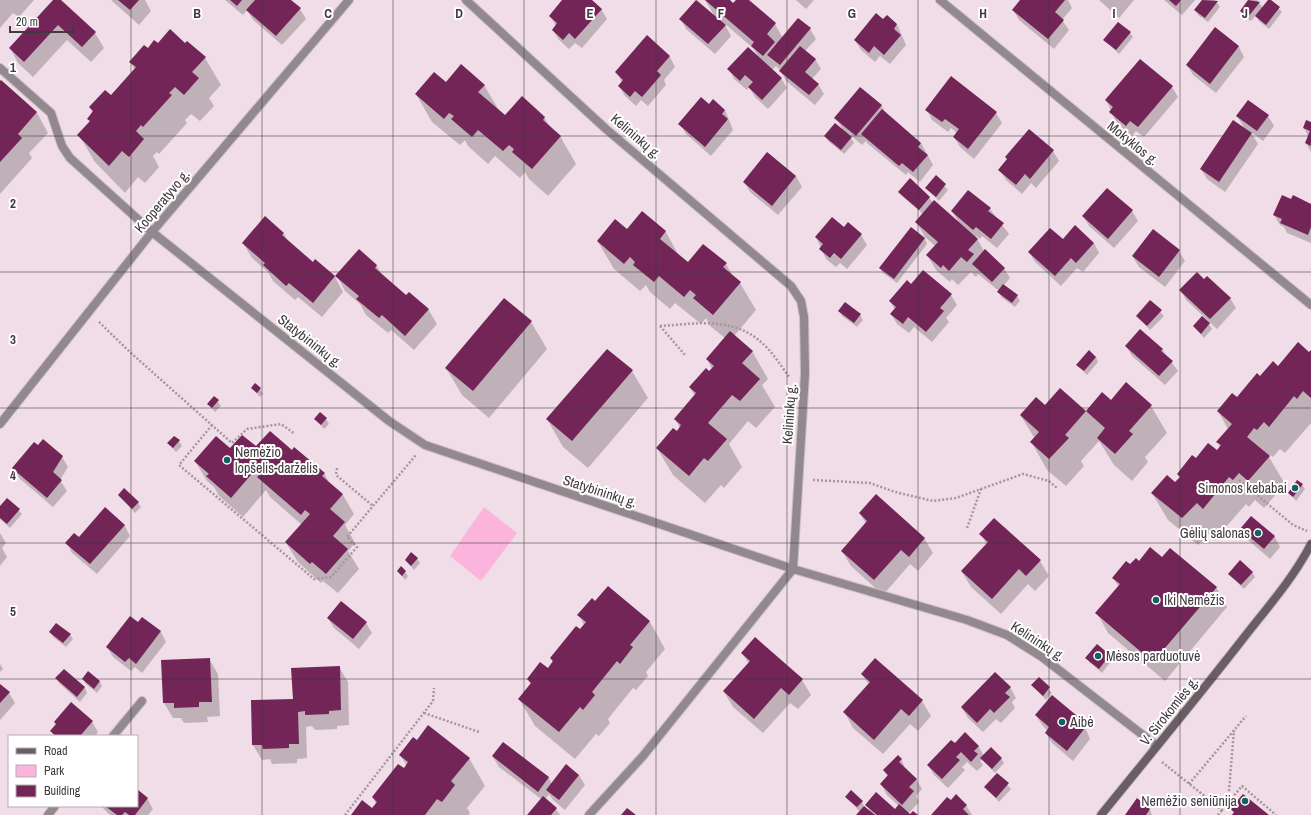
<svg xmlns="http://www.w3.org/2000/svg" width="1311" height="815" font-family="'Archivo Narrow',sans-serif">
	<rect width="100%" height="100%" fill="#f0dde7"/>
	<path fill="#fbb5dc" d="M484 507 517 533 481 581 450 556Z"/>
	<path fill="#0003" d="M0 0H34L19 17 13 13 0 28Z
		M55 0H60L95 33 104 48 91 62 67 40 33 77 18 63 10 48Z
		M111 0H145L151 11 139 25Z
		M225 0H290L300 9 306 19 282 45 253 20 247 10 243 15Z
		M564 0H590L601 9 607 19 582 48 575 43 569 49 559 40 553 30 556 26 550 16Z
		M697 0 714 15 705 0H729L734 4 738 0H748L775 24 783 38 810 29 816 39 805 51 815 59 821 69 812 79 818 84 824 94 815 105 786 81 781 71 776 66 772 70 781 78 787 88 768 109 755 97 749 87 747 90 734 79 729 69 758 57 754 49 724 23 731 36 715 54 686 29 681 19Z
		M796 0H814L806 9Z
		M1021 0H1068L1072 8 1062 20 1069 30 1054 49 1019 20 1013 10Z
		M1099 0H1134L1119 18Z
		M1164 0H1195L1182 15Z
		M1203 0H1215L1220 7 1208 22 1198 15 1196 10Z
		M1250 0H1257L1263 8 1270 0 1282 12 1269 29 1259 21 1256 15 1251 21 1244 16 1241 11Z
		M883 21 897 24 906 45 890 64 880 56 875 62 861 50 855 40Z
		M1215 29 1239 47 1244 57 1216 93 1193 75 1187 65Z
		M1130 33 1133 37 1119 54 1105 40Z
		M647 37 670 57 675 67 664 80 666 85 648 106 641 100 636 106 625 96 619 86 622 82 616 72Z
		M158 44H185L205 58 221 85 209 98 214 106 200 121 191 114 185 120 187 123 159 154 157 152 153 156 159 167 145 183 138 177 125 193 95 162 79 135 90 122 88 119 93 112 90 108 111 96 135 70 130 62 148 49Z
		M2 81 37 113 48 133 29 153 32 158 0 194V83Z
		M446 83 484 85 500 112 505 117H544L550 127 560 136 576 164 548 196 529 179 525 172 520 178 495 156 488 164 468 146 465 140 460 145 432 122 416 94Z
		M1172 87 1178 97 1144 137 1136 131 1132 136 1116 122 1106 100Z
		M881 105 887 115 921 143 933 165 920 182 908 172 906 175 868 144 866 141 862 145 849 134 854 143 844 154 828 141 825 136 844 132 836 118Z
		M725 110 733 130 711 156 686 134 680 124Z
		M927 110 996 113 1002 123 974 159 960 147 954 137 957 133 951 128 948 132 932 120Z
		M1237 116H1268L1274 126 1263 141 1251 132 1258 144 1225 192 1207 179 1201 169 1245 129Z
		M1311 123V152L1306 143 1308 136 1304 128Z
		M1029 130 1053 151 1059 161 1036 188 1031 183 1022 194 1006 180 1000 170Z
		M768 153 796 176 802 187 778 215 750 192 744 182Z
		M936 177 948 190 939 201 926 188Z
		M1108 189 1132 211 1138 221 1114 248 1089 226 1083 216Z
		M900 192 929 197 933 203 959 223 952 211 990 209 1009 234 997 248 982 236 980 239 975 235 984 251 1004 268 1010 278 1003 286 1017 296 1020 301 1015 307 1001 297 999 291 978 274 976 277 971 272 958 285 952 279 950 282 936 270 927 255 935 246 925 237 916 222 923 214 902 196Z
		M1292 200 1311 205V243L1287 233 1284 227 1280 225 1274 215Z
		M643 213 666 232 679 256 688 263 726 264 734 278 740 283 756 310 734 336 752 351 768 379 762 385 775 407 756 428 748 421 729 444 742 467 724 488 721 485 705 503 673 475 657 448 680 428 675 419 695 396 690 388 712 369 707 359 725 338 710 326 706 318 701 324 675 303 670 309 650 292 646 285 640 291 614 269 598 242 628 231Z
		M265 217 284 234 289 243 313 264 316 261 335 277 343 292 322 317 298 297 295 300 273 281 268 272 252 258 243 243Z
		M1075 227 1094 243 1099 253 1083 272 1077 268 1061 286 1035 262 1029 252 1063 241Z
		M911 228 925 239 927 244 897 283 883 273 880 268Z
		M844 229 861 235 867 245 847 269 840 263 836 267 826 259 816 237Z
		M359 251 377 266 383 277 407 297 428 309 437 324 414 350 391 330 388 333 366 315 360 304 345 291 337 276Z
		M1179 251 1185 261 1165 287 1139 267 1133 257Z
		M1204 281 1230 298 1236 308 1217 329 1186 300 1181 290Z
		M911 286 951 295 957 305 946 318 949 322 932 342 914 327 909 333 897 324 891 314 895 310 890 301Z
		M1150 301 1164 316 1150 330 1137 316Z
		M839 311 860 315 863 320 857 327 842 316Z
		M531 322 547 349 489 418 462 395 446 368Z
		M1209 324 1212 329 1204 338 1194 326Z
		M1126 346 1162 349 1178 371 1165 385 1132 356Z
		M1311 351V423L1285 453 1280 449 1273 457 1270 455 1269 457 1285 484 1264 508 1255 500 1249 507 1246 504 1219 535 1213 530 1198 545 1168 520 1152 493 1176 483 1180 478 1178 474 1196 459 1217 451 1220 447 1217 442 1228 429 1218 411 1237 399 1260 377Z
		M1096 357 1098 362 1087 375 1077 365Z
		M632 371 648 398 588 468 563 447 547 419Z
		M252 388 260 389 263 394 260 397Z
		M1060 389 1086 412 1103 394 1111 401 1151 406 1167 433 1145 457 1148 462 1132 481 1114 465 1099 441 1081 461 1084 466 1066 486 1047 470 1032 443 1035 439 1021 416 1045 407Z
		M214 397 221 406 215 412 208 404Z
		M315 419H326L329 424 324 429Z
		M179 441 182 446 176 452 168 443Z
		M256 448 292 451 324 473 330 484 343 495 354 514 345 525 355 543 348 551 359 569 338 593 323 581 321 583 298 562 286 543 302 525 270 497 266 490 243 517 219 496 214 487 207 481 195 461 230 450Z
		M62 457 68 467 60 480 67 491 53 507 19 478 14 468Z
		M1302 485 1305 489 1296 501 1289 493Z
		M119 495 138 503 141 507 135 513Z
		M7 499 22 514 10 528 0 519V508Z
		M105 509 125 526 130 536 97 574 72 553 67 543 79 538Z
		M860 513 924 538 933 553 918 571 910 564 883 595 851 566 842 551 866 524Z
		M1251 517 1275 537 1280 547 1270 559 1247 539 1241 529Z
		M0 533 6 543 2 548 7 557 0 566Z
		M981 534 1040 561 1049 576 1035 591 1028 584 1001 614 971 587 962 572 987 545Z
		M417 558 420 563 414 570 406 560Z
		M1162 559 1216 587 1227 607 1165 681 1108 633 1097 613 1119 587 1113 578 1131 565 1139 562Z
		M398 571 405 572 408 576 405 580Z
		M1252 572 1255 577 1244 589 1229 574Z
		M608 587 650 622 665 649 646 672 648 676 636 690 633 688 608 719 610 723 599 736 596 734 575 759 535 726 519 699 531 685 528 679 548 670 553 663 551 658 584 625 579 615 596 602Z
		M142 618 161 632 166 642 142 673 135 667 131 671 113 657 107 647 138 624Z
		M328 618 366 623 372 633 359 649 334 628Z
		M50 632 70 635 73 639 66 647 53 637Z
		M742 653 802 680 811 695 798 709 790 703 763 733 733 707 724 692 749 664Z
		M1109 655 1112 660 1102 673 1089 662 1087 658Z
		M209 659 218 674 220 716 207 717 208 722 184 723 181 718H173L164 703 162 661Z
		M0 664 3 669 0 672Z
		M339 667 348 682 349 725 337 726V729L315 730 312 726 306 727 307 758 297 759V763L272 764 270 759 262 760 253 745Z
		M64 670 85 688 87 693 80 702 59 683 57 679Z
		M88 672 100 682 102 686 97 693 86 684 83 679Z
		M862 674 922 701 931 716 918 731 910 724 883 754 853 728 845 713 869 685Z
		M1039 679 1052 693 1046 700 1033 686Z
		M0 685 9 693 15 703 0 720Z
		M1010 687 1016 698 1012 702 1015 708 1001 723 996 719 983 732 968 718 962 708Z
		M71 703 92 722 98 732 95 736H54L51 731Z
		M1036 715 1082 720 1090 739 1073 761 1052 743 1046 733 1048 731 1042 725Z
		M965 734 979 747 984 756 1001 758 1004 763 995 773 982 759 980 761 983 765 977 771 967 762 962 767 965 770 948 788 934 775 928 765 955 744Z
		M417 741 469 758 485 786 467 808 470 813 469 815H352L372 810 376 804 373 797 407 766 400 755Z
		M504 743 549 778 552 784 579 775 585 785 565 810 553 800 549 794 545 800 556 809 560 815H528L541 799 499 767 493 757Z
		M901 759 906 770 916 779 922 789 916 796 919 802 908 814 910 815H857L860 812 846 797 862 801 864 807 871 813 867 805 895 810 899 806 887 795 881 784 888 777 884 771Z
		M997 774 1011 789 999 802 986 787Z
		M137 791 147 798 153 809 148 815H110L101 806H137Z
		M1138 800 1150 810 1152 815H1126Z
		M951 801 966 805 972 815H932Z"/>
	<path fill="#722556" d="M53 0H61L96 32 82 47 58 25 24 62 9 48Z
		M118 0H139L130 10Z
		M230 0H242L237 6Z
		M255 0H291L301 8 276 36 246 10Z
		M562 0H592L602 9 575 39 569 33 563 40 552 30 557 23 549 16Z
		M696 0 726 25 708 44 679 19Z
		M705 0H730L733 3 736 0H749L776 23 767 34 775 42 763 56 751 46 754 42Z
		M1020 0H1065L1055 12 1064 20 1048 39 1012 10Z
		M1169 0H1181L1176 6Z
		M1202 0 1218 1 1205 18 1194 10Z
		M1248 0 1260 2 1248 17 1240 11Z
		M1268 0H1271L1280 7 1266 25 1255 16Z
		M876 13 883 19 887 15 897 24 894 29 901 35 884 55 874 46 869 53 854 40Z
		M798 18 811 28 780 65 767 55Z
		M1118 22 1131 32 1116 50 1103 40Z
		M1215 27 1239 46 1210 84 1186 65Z
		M170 29 185 43 187 41 206 57 192 72 199 78 184 95 175 87 169 93 172 95 143 127 141 125 136 131 144 139 129 157 122 151 109 166 77 135 90 121 87 119 93 111 89 107 105 90 111 95 136 67 129 62 144 45 148 48 154 40 158 43Z
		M647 35 670 56 657 71 661 75 642 97 635 91 630 97 618 86 623 80 615 72Z
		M800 46 816 59 805 72 819 84 809 95 779 71Z
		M748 47 782 78 762 100 748 87 753 82 745 75 740 81 727 69Z
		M1140 59 1173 86 1138 127 1130 121 1126 126 1109 112 1113 107 1105 100Z
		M461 64 485 85 478 92 505 115 522 96 545 117 543 120 561 136 532 169 512 152 514 149 509 145 503 151 478 130 472 137 451 119 454 116 449 113 444 119 415 94 434 72 446 82Z
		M951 76 997 112 968 149 953 137 959 129 945 119 942 122 925 110Z
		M1 80 37 112 18 134 22 138 0 162V81Z
		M860 87 882 105 856 136 834 118Z
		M701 97 709 104 713 99 725 110 722 114 728 119 705 147 678 124Z
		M1248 100 1269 115 1257 131 1236 116Z
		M882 109 921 143 918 147 928 155 913 172 902 163 899 166 861 134Z
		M1233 120 1252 133 1219 182 1200 169Z
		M1306 120 1311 122V146L1305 143 1310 131 1303 128Z
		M835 123 852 137 841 150 824 136Z
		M1029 129 1054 150 1030 179 1025 174 1016 185 998 170 1007 159 1005 157Z
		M767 152 796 176 772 206 743 182Z
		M936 175 946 184 936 197 925 188Z
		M910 178 930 197 919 210 898 192Z
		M1107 188 1133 210 1108 239 1082 216Z
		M968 190 991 208 988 211 1004 223 991 239 976 227 973 230 951 211Z
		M1282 195 1291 199 1293 195 1311 204V227L1308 235 1280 223 1282 219 1273 215Z
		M934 200 978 239 968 250 974 254 967 262 961 257 949 271 943 265 941 268 926 255 938 242 915 222Z
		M642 211 666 231 660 239 688 262 703 244 727 263 723 267 741 282 713 315 693 298 696 295 690 290 684 297 659 276 654 282 633 265 635 262 630 257 624 264 597 241 615 219 627 229Z
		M265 216 284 233 282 235 313 262 315 259 335 276 313 303 289 283 286 286 263 265 265 263 242 243Z
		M832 217 844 227 848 222 862 234 841 259 834 253 830 258 819 249 823 244 815 237Z
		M1075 225 1094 243 1076 263 1071 258 1055 276 1028 252 1050 228 1063 239Z
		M911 227 925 238 894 279 879 268Z
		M1153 229 1180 250 1159 277 1132 256Z
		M359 249 377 265 375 268 406 295 409 292 429 309 405 336 382 315 379 318 356 299 359 296 335 276Z
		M985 249 1005 268 992 282 972 264Z
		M923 270 952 294 940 308 944 311 926 332 908 317 903 324 890 314 896 307 889 301 907 280 911 284Z
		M1197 272 1204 279 1207 276 1231 298 1210 319 1179 290Z
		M1003 284 1018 295 1012 303 997 292Z
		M504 298 532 321 473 391 445 368Z
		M1150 300 1162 310 1147 326 1136 316Z
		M845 302 861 314 854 323 838 311Z
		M1202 316 1210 323 1201 334 1193 326Z
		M1140 329 1163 349 1161 351 1173 361 1159 376 1125 346Z
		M730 331 753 351 742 363 760 379 740 401 732 395 708 423 727 439 708 461 704 458 689 476 656 448 673 428 677 431 681 425 674 419 696 393 689 387 706 368 709 371 714 366 706 359Z
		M1298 342 1309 352 1311 350V398L1303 391 1297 399 1294 396 1269 427 1264 422 1257 430 1254 428 1247 437 1270 456 1248 481 1239 473 1233 480 1229 477 1203 509 1197 503 1182 518 1151 493 1167 475 1175 482 1180 477 1177 474 1192 455 1196 458 1208 443 1217 450 1221 445 1216 442 1232 424 1217 411 1232 393 1237 397 1257 373 1260 376 1273 361 1278 366Z
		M607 349 633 370 572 441 546 419Z
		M1089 350 1096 357 1084 371 1076 365Z
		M1126 382 1152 405 1129 431 1133 434 1115 454 1097 438 1105 428 1086 411 1102 392 1111 400Z
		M255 383 261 388 257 393 251 388Z
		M1060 388 1086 411 1065 435 1069 438 1049 459 1030 442 1039 432 1020 415 1036 397 1045 405Z
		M214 396 219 400 212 408 207 404Z
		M320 412 327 418 321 425 314 419Z
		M270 431 292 450 294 447 325 473 322 476 343 494 330 509 345 522 333 536 348 549 326 574 312 562 310 564 285 542 310 514 305 510 301 515 257 477 261 473 256 469 231 498 206 476 209 474 194 461 216 436 230 448 242 435 256 446Z
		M174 436 180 440 173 448 167 443Z
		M43 439 63 456 53 472 62 480 47 498 12 468 34 442 38 445Z
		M1297 480 1303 484 1293 497 1288 493Z
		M124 488 139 502 132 509 118 495Z
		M876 494 925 538 909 557 901 550 874 580 841 551 867 521 859 513Z
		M7 498 20 509 7 524 0 518V506Z
		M105 507 125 525 90 564 65 543 74 533 79 537Z
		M1251 516 1275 536 1264 549 1240 529Z
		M994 518 1041 560 1026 576 1019 569 992 599 961 571 988 542 979 534Z
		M1150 547 1162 557 1170 548 1217 587 1153 662 1095 613 1120 584 1112 578 1126 561 1130 564 1136 558 1139 561Z
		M411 552 418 558 411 566 405 560Z
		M1240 560 1253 572 1241 585 1228 574Z
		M401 566 406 571 402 576 397 571Z
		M608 586 650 621 630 645 633 647 620 664 617 661 592 692 595 695 583 710 580 707 559 732 518 699 531 683 527 679 540 662 548 668 553 661 550 658 576 626 580 629 586 622 577 615 592 598 595 601Z
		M341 601 367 622 353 639 327 618Z
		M130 616 138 622 142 617 161 631 136 664 129 658 125 662 106 647Z
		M56 623 71 634 63 643 49 632Z
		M755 637 803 679 789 695 781 688 754 719 723 691 750 661 741 653Z
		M1097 644 1110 655 1099 669 1085 658Z
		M210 658 212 702H199V707L174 708V703H163L161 660Z
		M875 658 923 700 909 716 901 709 874 740 843 712 870 682 861 674Z
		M340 666 341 710 329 711V714L305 715V711L298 712 299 744H289V748L263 749 262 745H252L251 700 293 699 291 668Z
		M64 669 85 687 77 697 55 678Z
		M88 671 100 681 94 689 82 679Z
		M995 672 1011 687 1005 693 1010 697 994 713 990 709 977 723 961 707Z
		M1039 677 1050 687 1043 696 1031 685Z
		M0 684 10 692 0 703Z
		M1052 695 1082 720 1079 724 1085 728 1067 751 1045 733 1049 727 1035 715Z
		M71 702 93 721 80 736H56L50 731 56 724 54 722Z
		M428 725 470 758 451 781 455 785 442 802 437 799 425 815H351L362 800 372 808 377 802 372 797 398 764 404 768 408 762 399 755 413 737 417 740Z
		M965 732 979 746 974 751 978 754 971 762 961 752 956 757 960 760 942 779 927 765 951 740 955 743Z
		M503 742 549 777 538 792 492 756Z
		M991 747 1002 758 992 769 980 758Z
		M898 755 902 759 899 762 917 779 909 787 914 791 902 805 880 784 888 775 883 770Z
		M566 764 579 775 559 800 546 790Z
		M997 773 1009 783 996 798 984 787Z
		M137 789 148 798 135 815H129L125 812 122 815H117L105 806H137Z
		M851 790 863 801 857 807 845 797Z
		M876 792 895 809 899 804 910 814 913 811 918 815H877L865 805Z
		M956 794 967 805 963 809 969 815H931L947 797 951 800Z
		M1243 794 1269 815H1232L1234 812 1230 809Z
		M543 796 557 808 551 815H527Z
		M1137 798 1150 809 1146 815H1125Z
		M864 806 875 815H856Z
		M627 808 636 815H621Z"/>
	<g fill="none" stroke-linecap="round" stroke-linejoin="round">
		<g stroke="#cdbcc5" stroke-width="10">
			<path id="street" d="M466 0 606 129 791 286 801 301 804 317 805 374 793 569 967 620 1007 635 1042 657 1157 746
				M940 0 1311 305
				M0 68 51 113 62 146 70 158 152 232 389 421 425 445 793 569 643 756 589 815
				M0 424 152 232 349 0
				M113 736 142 701
				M48 815 55 806"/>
		</g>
		<g stroke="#cdbcc5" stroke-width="10">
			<path id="secondary" d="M1101 815C1148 757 1196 699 1242 640 1266 609 1293 579 1311 544"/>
		</g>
		<path stroke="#a4969d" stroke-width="2.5" stroke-dasharray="2 2" stroke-linecap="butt" d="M99 322 131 353 232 443 247 429 281 424 295 434
			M660 326C694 324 732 316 761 342 772 351 781 366 790 378
			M660 326 685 355
			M212 425 179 465 314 579 331 577 357 547 347 537 416 455
			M337 468 336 475 373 506
			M813 480 870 483 895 492 933 501 956 498 1023 474 1049 481 1057 488
			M1239 480 1293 525 1307 531
			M967 528 981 489
			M424 713 479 732
			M1162 762 1222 810 1242 786 1276 815
			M1189 784 1246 716
			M1228 803 1234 730
			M345 815 433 701 434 688
			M1218 815 1222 810"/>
		<use href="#street" stroke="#91898d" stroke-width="8"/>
		<use href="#secondary" stroke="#695e64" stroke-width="8"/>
	</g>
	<path fill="none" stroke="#40393d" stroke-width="1" stroke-opacity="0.55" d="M131 0V736M262 0V815M393 0V815M524 0V815M656 0V815M787 0V815M918 0V815M1049 0V815M1180 0V815M0 136H1311M0 272H1311M0 408H1311M0 543H1311M0 679H1311M131 806V815"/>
	<g fill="#116262" stroke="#fff" stroke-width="1.5">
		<circle cx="227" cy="460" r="4"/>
		<circle cx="1295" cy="488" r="4"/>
		<circle cx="1258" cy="533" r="4"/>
		<circle cx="1156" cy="600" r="4"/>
		<circle cx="1098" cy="656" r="4"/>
		<circle cx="1062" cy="722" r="4"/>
		<circle cx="1245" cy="801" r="4"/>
	</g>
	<g text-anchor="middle" stroke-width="4" stroke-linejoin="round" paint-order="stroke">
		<g font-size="14" fill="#40393d" stroke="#fff">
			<text transform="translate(636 136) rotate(41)" y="5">Kelininkų g.</text>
			<text transform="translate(1133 143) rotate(39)" y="5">Mokyklos g.</text>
			<text transform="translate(162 201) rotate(-50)" y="5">Kooperatyvo g.</text>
			<text transform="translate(310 341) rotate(38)" y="5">Statybininkų g.</text>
			<text transform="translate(789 414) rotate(-86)" y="5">Kelininkų g.</text>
			<text transform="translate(600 491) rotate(18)" y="5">Statybininkų g.</text>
			<text transform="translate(1038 641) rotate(33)" y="5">Kelininkų g.</text>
			<text transform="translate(1169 711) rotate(-51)" y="5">V. Sirokomlės g.</text>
		</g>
		<g font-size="14" fill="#40393d" stroke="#fff" text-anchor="start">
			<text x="235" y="457">Nemėžio<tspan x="235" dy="16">lopšelis-darželis</tspan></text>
			<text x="1287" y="493" text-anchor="end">Simonos kebabai</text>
			<text x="1250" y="538" text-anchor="end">Gėlių salonas</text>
			<text x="1164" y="605">Iki Nemėžis</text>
			<text x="1106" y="661">Mėsos parduotuvė</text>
			<text x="1070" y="727">Aibė</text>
			<text x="1237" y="806" text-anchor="end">Nemėžio seniūnija</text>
		</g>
	</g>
	<g font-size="13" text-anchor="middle" font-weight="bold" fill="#40393d" stroke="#fff" stroke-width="4" stroke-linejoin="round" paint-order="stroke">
		<text x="197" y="18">B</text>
		<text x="328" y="18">C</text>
		<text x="459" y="18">D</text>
		<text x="590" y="18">E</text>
		<text x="721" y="18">F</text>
		<text x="852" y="18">G</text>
		<text x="983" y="18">H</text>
		<text x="1114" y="18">I</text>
		<text x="1245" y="18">J</text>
		<text x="13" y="72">1</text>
		<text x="13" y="208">2</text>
		<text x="13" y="344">3</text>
		<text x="13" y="480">4</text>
		<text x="13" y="616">5</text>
	</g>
	<rect x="8" y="735" width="130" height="72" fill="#ffffff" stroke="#b3b0b1"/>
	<rect x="16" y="748" width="20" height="6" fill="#695e64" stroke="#b3b0b1"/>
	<text x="44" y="755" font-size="12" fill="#40393d">Road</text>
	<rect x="16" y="765" width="20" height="12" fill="#fbb5dc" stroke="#b3b0b1"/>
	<text x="44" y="775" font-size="12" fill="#40393d">Park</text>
	<rect x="16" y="785" width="20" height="12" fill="#722556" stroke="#b3b0b1"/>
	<text x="44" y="795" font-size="12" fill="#40393d">Building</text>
	<path d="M10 26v6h63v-6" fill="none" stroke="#40393d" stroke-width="2"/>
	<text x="16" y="26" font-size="12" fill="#40393d" stroke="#ffffff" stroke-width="3" paint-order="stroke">20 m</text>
</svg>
